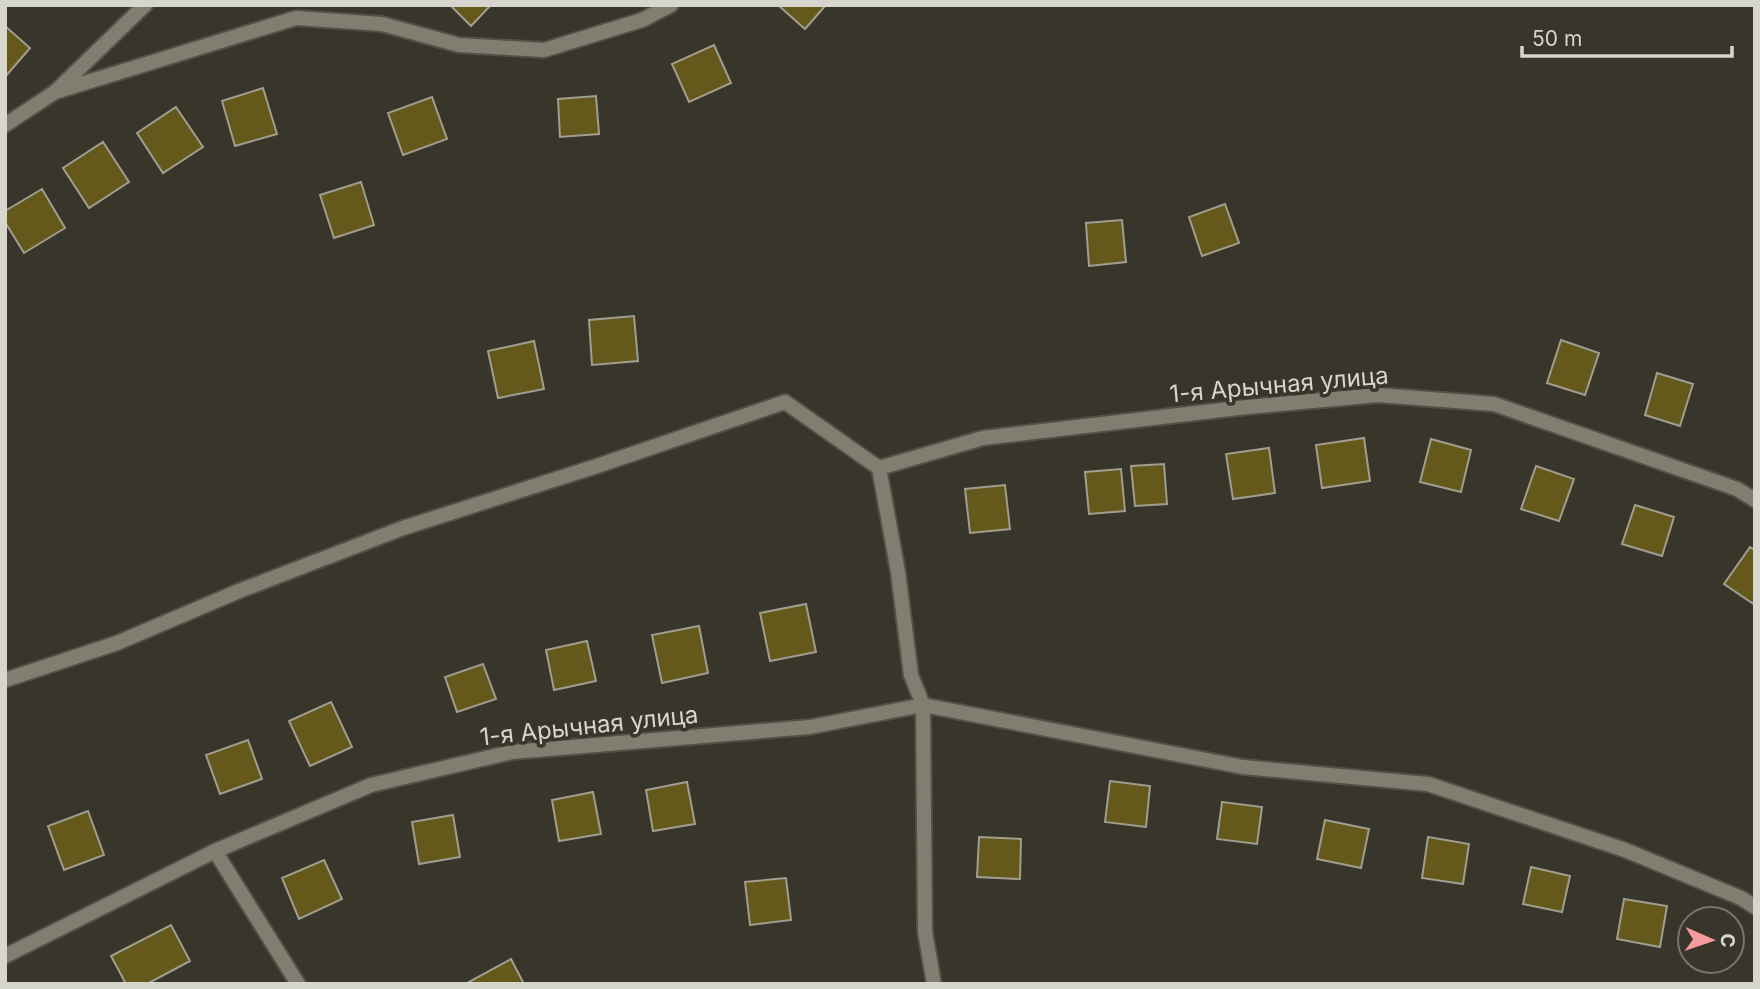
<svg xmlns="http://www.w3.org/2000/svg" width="1760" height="989" font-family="Inter,sans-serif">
	<rect width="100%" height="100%" fill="#38352a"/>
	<path fill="#64581a" stroke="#a09e90" stroke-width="2" d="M450 5H491L471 26Z
		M778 5H826L805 29Z
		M5 26 30 48 5 77Z
		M714 45 731 83 689 102 672 64Z
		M263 88 277 134 235 146 222 101Z
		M596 96 599 134 560 137 558 99Z
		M432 97 447 139 403 155 388 113Z
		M176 107 203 147 163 173 137 133Z
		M103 142 129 182 89 208 63 168Z
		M361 182 374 225 334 238 320 195Z
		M42 189 65 228 24 253 5 222V211Z
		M1225 204 1239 243 1202 256 1189 217Z
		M1122 220 1126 262 1089 266 1086 223Z
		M634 316 638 361 592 365 589 320Z
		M1561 340 1599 353 1585 395 1547 383Z
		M534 341 544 389 498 398 488 351Z
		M1657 373 1693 384 1680 426 1645 415Z
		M1364 438 1370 481 1322 488 1316 445Z
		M1431 439 1471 450 1461 492 1420 482Z
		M1269 448 1275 493 1233 499 1226 454Z
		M1164 464 1167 504 1135 506 1131 466Z
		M1536 466 1574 479 1559 521 1521 509Z
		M1121 469 1125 511 1089 514 1085 472Z
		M1005 485 1010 529 970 533 965 489Z
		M1635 505 1674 517 1662 556 1622 544Z
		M1750 547 1755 550V605L1724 584Z
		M806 604 816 652 770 661 760 613Z
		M699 626 708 673 662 683 652 635Z
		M587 641 596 681 554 690 546 650Z
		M483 664 496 699 457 712 445 677Z
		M331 702 352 747 310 766 289 721Z
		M248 740 262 779 220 794 206 755Z
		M1110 781 1150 786 1146 827 1105 822Z
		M687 782 695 824 653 831 646 790Z
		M593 792 601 834 559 841 552 800Z
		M1222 802 1262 807 1257 844 1217 839Z
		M88 811 104 855 64 870 48 826Z
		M453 815 460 857 419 864 412 822Z
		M1325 820 1369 829 1361 868 1317 859Z
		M979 837 1021 839 1020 879 977 877Z
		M1428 837 1469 844 1463 884 1422 878Z
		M324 860 342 899 299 919 282 878Z
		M1531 867 1570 876 1562 912 1523 904Z
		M786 878 791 920 750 925 745 882Z
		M1624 899 1667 906 1660 947 1617 939Z
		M171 925 190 961 147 984H126L111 956Z
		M511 959 524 984H468L467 983Z"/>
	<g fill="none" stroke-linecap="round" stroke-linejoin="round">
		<g stroke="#525147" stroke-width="18">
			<path id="service" d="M55 92 145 5"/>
		</g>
		<g stroke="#525147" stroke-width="18">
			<path id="minor" d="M5 125 55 92 296 18 382 24 459 45 544 50 642 20 671 5
				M879 468 983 438 1247 407 1378 395 1494 404 1737 489 1755 500
				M5 680 117 643 239 591 403 528 597 466 785 402 879 468 898 572 911 675 923 705 925 932 934 984
				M215 851 298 984
				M5 956 215 851 371 785 512 752 810 727 923 705 1243 767 1428 784 1625 850 1741 898 1755 907"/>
		</g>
		<use href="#service" stroke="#817e71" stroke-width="14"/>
		<use href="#minor" stroke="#817e71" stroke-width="14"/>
	</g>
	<g text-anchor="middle" stroke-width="7" stroke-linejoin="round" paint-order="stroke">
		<g font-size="24" fill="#d6d5ce" stroke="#38352a">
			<text transform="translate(1279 385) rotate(-5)" y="8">1-я Арычная улица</text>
			<text transform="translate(589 726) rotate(-6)" y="8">1-я Арычная улица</text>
		</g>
	</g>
	<rect width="1760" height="989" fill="none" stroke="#d6d5ce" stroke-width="14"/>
	<g transform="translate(1711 940) rotate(92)"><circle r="33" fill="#38352a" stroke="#77756c" stroke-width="2"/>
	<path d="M0-5L12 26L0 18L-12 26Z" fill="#f59b9c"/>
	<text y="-10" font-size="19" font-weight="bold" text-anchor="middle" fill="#d6d5ce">С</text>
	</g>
	<path d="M1522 46v10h210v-10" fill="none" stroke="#d6d5ce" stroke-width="3.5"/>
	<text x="1532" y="46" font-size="21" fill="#d6d5ce" stroke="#38352a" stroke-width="5" paint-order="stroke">50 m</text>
</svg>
